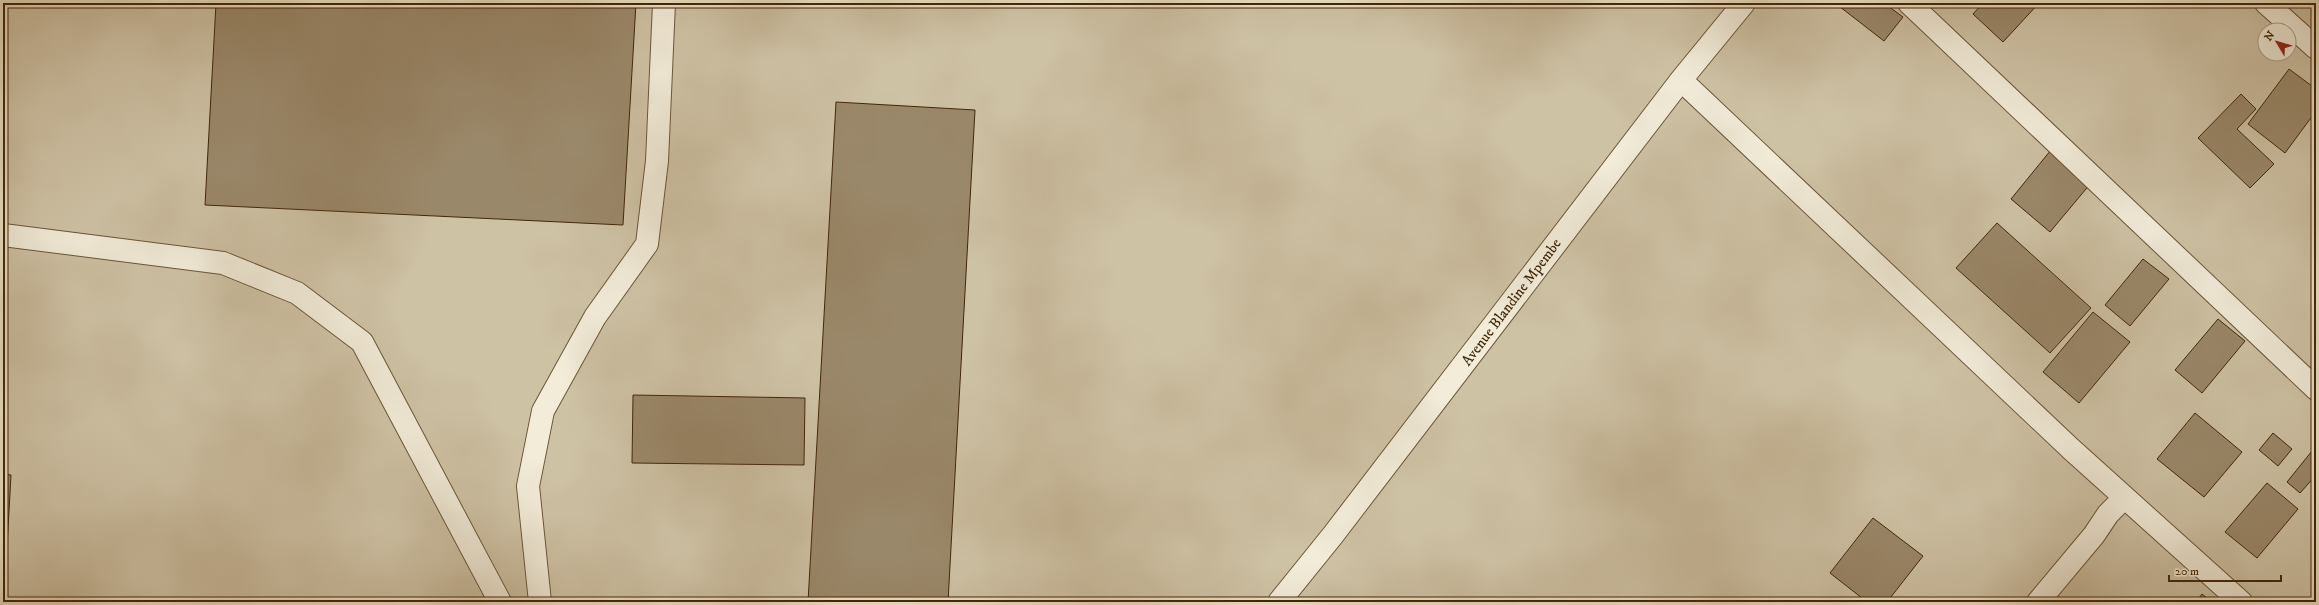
<svg xmlns="http://www.w3.org/2000/svg" width="2319" height="605" font-family="'IM FELL DW Pica',serif">
	<rect width="100%" height="100%" fill="#ebe2c5"/>
	<filter id="stains"><feTurbulence type="fractalNoise" baseFrequency=".005" numOctaves="4"/><feColorMatrix values="0 0 0 0 .2 0 0 0 0 .09 0 0 0 0 .02 0 0 0 .5 -.17"/></filter>
	<radialGradient id="worn" r=".72"><stop offset=".6" stop-color="#630" stop-opacity="0"/><stop offset="1" stop-color="#630" stop-opacity=".3"/></radialGradient>
	<path fill="#cec2a5" stroke="#887456" fill-rule="evenodd" d="M3 3H2316V602H3ZM2265 30H2289V54H2265Z"/>
	<path fill="#9a886a" stroke="#422608" d="M216 3H636L623 225 205 205Z
		M1835 3H1884L1903 17 1884 41Z
		M1983 3H2039L2003 42 1973 14Z
		M2289 69 2316 89V111L2285 153 2248 124Z
		M2241 94 2256 109 2237 129 2274 164 2250 188 2198 138Z
		M836 102 975 110 948 602H808Z
		M2051 150 2091 183 2050 232 2011 199Z
		M1997 223 2091 308 2050 353 1956 268Z
		M2143 259 2169 279 2130 326 2105 305Z
		M2093 312 2130 342 2079 403 2043 372Z
		M2218 319 2245 341 2202 393 2175 370Z
		M633 395 805 398 804 465 632 463Z
		M2195 413 2242 452 2204 497 2157 459Z
		M2273 433 2292 449 2278 466 2259 450Z
		M2316 446V475L2300 493 2287 482Z
		M3 474 11 475 4 602H3Z
		M2267 483 2298 509 2257 558 2225 532Z
		M1873 518 1923 556 1887 602H1867L1830 573Z
		M2202 594 2212 602H2196Z"/>
	<g fill="none" stroke-linecap="round" stroke-linejoin="round">
		<g stroke="#6c5537" stroke-width="24">
			<path id="minor" d="M1909 3 2316 389
				M2266 3 2316 48
				M1681 80 2071 449 2241 602
				M3 235 223 263 297 293 362 342 500 602
				M540 602 528 486 543 411 595 317 647 244 657 161 664 3
				M1279 602 1333 535 1681 80 1744 3
				M2038 602 2094 535 2108 514 2124 498"/>
		</g>
		<use href="#minor" stroke="#f2ecd9" stroke-width="22"/>
	</g>
	<g text-anchor="middle" stroke-width="3" stroke-linejoin="round" paint-order="stroke">
		<g font-size="15" fill="#422608" stroke="#f2ecd9">
			<text transform="translate(1511 302) rotate(-53)" y="5">Avenue Blandine Mpembe</text>
		</g>
	</g>
	<rect width="2319" height="605" fill="none" stroke="#ebe2c5" stroke-width="16"/>
	<rect x="4" y="4" width="2311" height="597" fill="none" stroke="#422608" stroke-width="2"/>
	<rect x="8" y="8" width="2303" height="589" fill="none" stroke="#422608"/>
	<g transform="translate(2277 42) rotate(308)"><circle r="19" fill="#f2ecd9" stroke="#ac9d85"/>
	<path d="M0-3L7 15L0 10L-7 15Z" fill="#8f2418"/>
	<text y="-6" font-size="11" font-weight="bold" text-anchor="middle" fill="#422608">N</text>
	</g>
	<path d="M2169 575v6h112v-6" fill="none" stroke="#422608" stroke-width="2"/>
	<text x="2175" y="575" font-size="12" fill="#422608" stroke="#f2ecd9" stroke-width="3" paint-order="stroke">20 m</text>
	<rect width="100%" height="100%" filter="url(#stains)"/>
	<rect width="100%" height="100%" fill="url(#worn)"/>
</svg>
